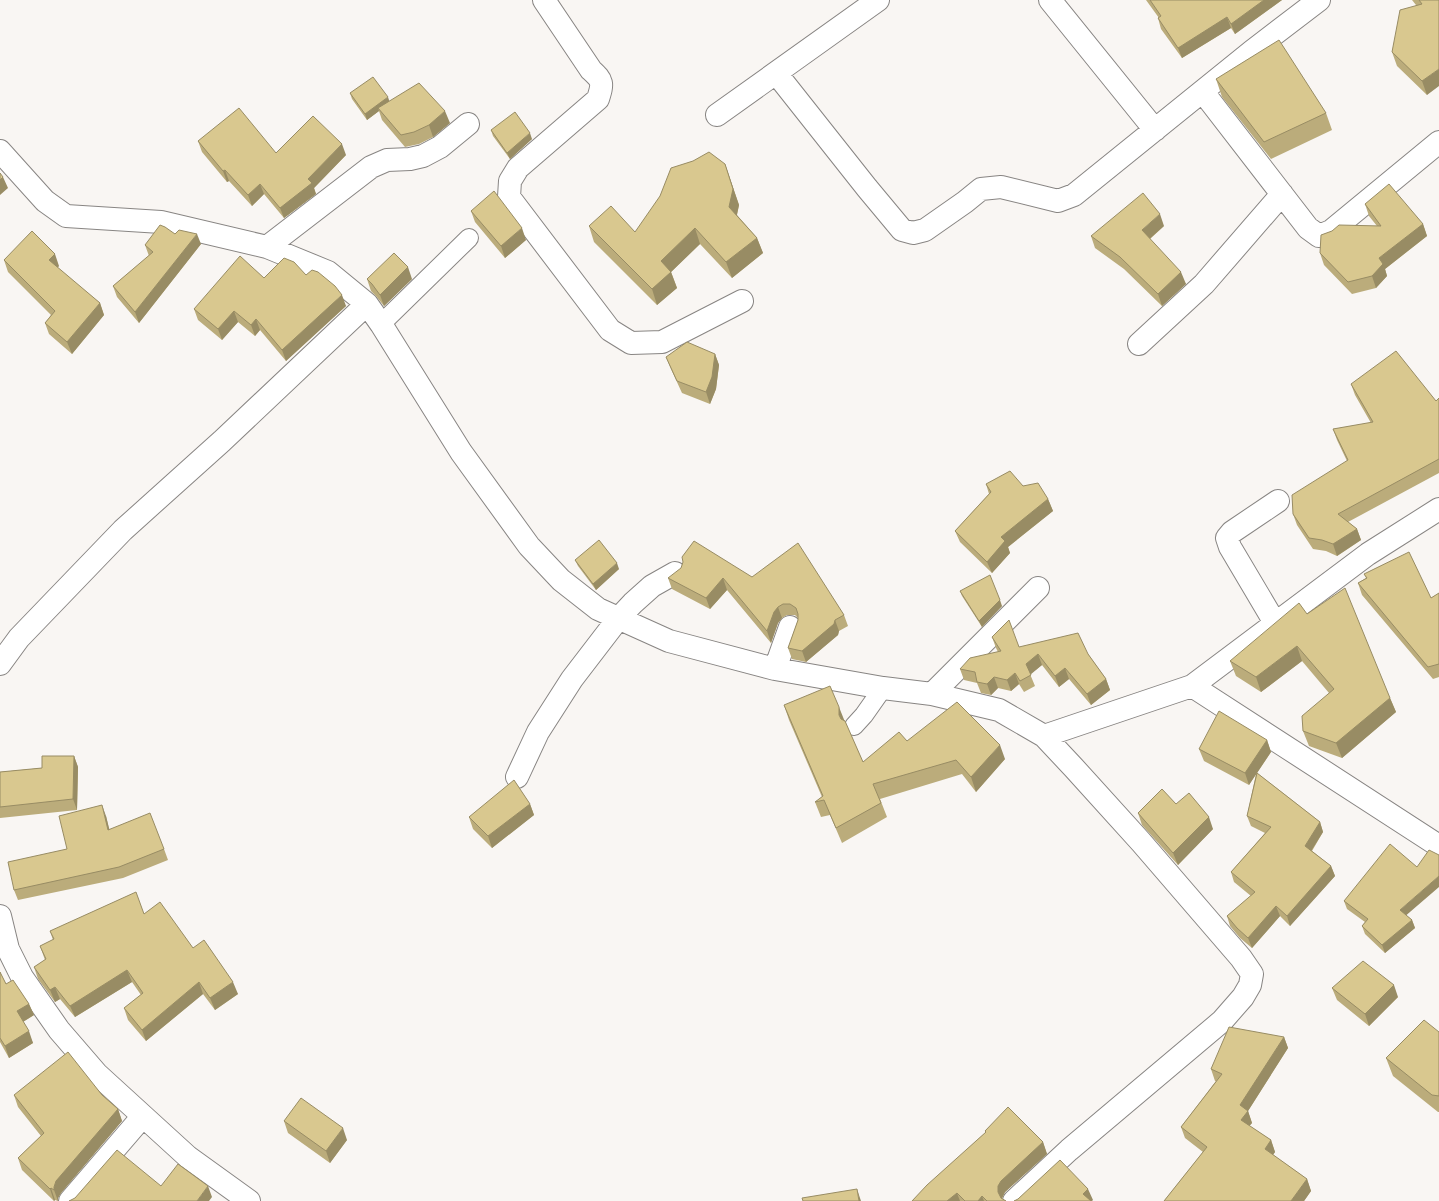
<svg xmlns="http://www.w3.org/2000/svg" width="1439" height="1201" font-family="Rubik,sans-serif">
	<rect width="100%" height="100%" fill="#f9f6f3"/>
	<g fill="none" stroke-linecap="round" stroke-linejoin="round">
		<g stroke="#888583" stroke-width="20">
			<path id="lane" d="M381 324 469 238
				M854 726 864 715 883 688"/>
		</g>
		<g stroke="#888583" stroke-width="24">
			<path id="street" d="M544 0 591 70C603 81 603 83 598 99L518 168 510 181 509 197 610 330 631 343 662 342 742 301
				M1050 0 1155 130
				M776 73 867 188 902 230 913 233 925 230 965 202 981 189 1001 187 1058 201 1074 195 1251 52 1319 0
				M1203 92 1308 228 1319 236 1331 231 1439 142
				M717 115 878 0
				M0 151 45 201 66 216 161 222 267 247 328 272 367 304 381 324 461 452 529 546 561 580 598 609 669 641 775 669 883 688 932 694 999 710 1044 736 1074 768 1141 842 1241 958 1252 974 1250 985 1243 997 1222 1021 1069 1150 1014 1201
				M267 247 371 167 387 160 410 159 423 156 440 147 468 124
				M1139 344 1204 284 1282 194
				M1439 509 1368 554 1192 686 1439 846
				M1275 623 1230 547 1227 538 1232 532 1278 501
				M0 664 19 638 123 530 222 441 367 304
				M775 669 790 627
				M932 694 1038 588
				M1044 736 1192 686
				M517 777 538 732 572 679 618 619 633 603 652 586 675 573
				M0 916 8 949 22 977 59 1030 97 1074 188 1157 249 1201
				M70 1201 143 1116"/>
		</g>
		<use href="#lane" stroke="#fff" stroke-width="18"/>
		<use href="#street" stroke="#fff" stroke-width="22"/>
	</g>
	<path fill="#bbac7b" d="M1146 0H1282L1235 34 1231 28 1182 58 1161 29 1158 18H1159Z
		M1412 0H1439L1427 95 1397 66 1392 52 1416 5Z
		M1216 79 1326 113 1332 130 1271 159 1222 97Z
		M350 93 389 101 450 123 433 137 419 144 405 147 382 120 379 111 367 120 352 99Z
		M491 130 532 139 510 159 493 136Z
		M198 141 276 153 346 155 314 188 316 194 284 218 264 194 252 206 229 181 227 182 202 152Z
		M725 164 739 205 737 215 757 238 763 253 732 278 700 244 671 272 677 288 657 305 594 242 589 226 635 232Z
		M1365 204 1423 224 1427 236 1385 269 1387 276 1376 288 1352 294 1324 265 1320 253 1377 226 1369 216Z
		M471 211 526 240 505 258 475 222Z
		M1164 226 1150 239 1186 284 1162 306 1124 269 1095 248 1091 236Z
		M175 234 201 244 139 323 117 297 113 286 149 256 145 245Z
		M4 260 59 266 57 268 100 303 104 315 72 354 49 334 45 323 51 315 8 272Z
		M306 275 346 306 286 361 260 330 255 336 238 322 222 340 198 320 194 309 264 278Z
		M367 279H412L384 306 376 296 371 291Z
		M715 354 719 365 716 389 710 404 682 393 671 369 666 357Z
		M1351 384 1436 401 1439 398V473L1348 522 1357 529 1361 540 1337 556 1326 551 1313 549 1297 525 1293 514 1347 461 1337 440 1333 429 1371 423 1355 395Z
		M986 484 1023 486 1048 499 1053 511 1008 547 1010 553 992 573 960 542 955 531 989 494Z
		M575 560 619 569 596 590 578 566Z
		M1364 574 1431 598 1439 593V677L1433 679 1362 595 1358 583 1366 578Z
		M752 577 844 615 848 626 839 631 838 635 806 662 792 659 788 648 798 620V618L795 615H787L782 618 778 623 771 643 727 590 710 609 672 589 668 578Z
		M960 591 1002 606 982 627 962 596Z
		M1307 614 1390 698 1396 712 1342 758 1309 746 1303 731 1329 693 1302 661 1261 692 1236 676 1230 661Z
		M992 637 1019 647 1088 654 1106 679 1110 690 1091 705 1069 679 1059 687 1042 665 1030 674 1035 686 1024 692 1019 684 1011 691 998 688 991 695 981 693 977 683 964 680 960 669 998 652 996 648Z
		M784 705 844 720 863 762 907 741 1005 759 976 792 962 774 880 799 887 817 842 843 830 815 821 817 815 802 822 797 789 720Z
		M1267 740 1271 752 1257 773 1320 822 1323 832 1312 851 1331 866 1335 876 1290 926 1280 916 1252 948 1240 938 1230 926 1227 916 1251 896 1234 882 1231 872 1265 833 1251 826 1247 816 1256 774 1249 785 1204 761 1199 749Z
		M74 756 78 767 77 810 0 818V772L42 768Z
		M530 804 534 815 492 848 473 829 469 817Z
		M1176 804 1213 829 1178 865 1142 825 1138 813Z
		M106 816 109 829 164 849 168 860 123 878 18 900 14 890 67 849Z
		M1344 901 1406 915 1412 920 1415 928 1385 953 1365 934 1362 926 1365 922 1347 909Z
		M144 914 193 948 238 994 215 1010 203 994 146 1041 128 1020 124 1008 141 995 132 982 75 1017 60 999 55 1002 38 979 34 967 45 960 40 946 53 940 50 931Z
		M0 972 6 984 29 1004 34 1015 23 1022 33 1043 9 1058 0 1042Z
		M1332 988 1398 997 1369 1026 1337 1000Z
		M1439 1032V1112H1438L1393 1076 1386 1058Z
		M1284 1037 1288 1048 1248 1111 1252 1123 1249 1126 1271 1140 1275 1152 1273 1155 1307 1179 1311 1191 1304 1201H1164L1203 1152 1185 1138 1181 1127 1216 1081H1215L1211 1069Z
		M14 1095H102L118 1109 122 1121 61 1193 58 1198V1201L55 1200 54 1201 22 1170 18 1158 41 1136 18 1107Z
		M284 1121 347 1140 330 1163 288 1133Z
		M985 1131 1043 1142 1047 1154 1005 1192 1002 1199 1006 1201H912L985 1133Z"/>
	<path fill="#988c64" d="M1264 0H1282L1235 34 1231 24Z
		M1227 17 1231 28 1182 58 1178 48Z
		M1439 69V86L1427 95 1422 81Z
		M388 97 390 103 378 108 379 111 367 120 365 114Z
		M445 111 450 123 433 137 429 125Z
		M530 133 532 139 510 159 507 153Z
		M342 144 346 155 314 188 316 194 284 218 280 208Z
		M725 164 739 205 735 223 729 207Z
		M225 170 229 181 227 182 223 171Z
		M3 177 8 188 0 195V180Z
		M260 184 264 194 252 206 248 195Z
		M1160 214 1164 226 1146 242 1142 230Z
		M1423 224 1427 236 1385 269 1387 276 1376 288 1372 276 1379 258Z
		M522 228 526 240 505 258 501 246Z
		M695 228 700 244 671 272 677 288 657 305 652 289 661 261Z
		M197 234 201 244 139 323 135 312Z
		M757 238 763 253 732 278 726 262Z
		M55 254 59 266 53 272 49 260Z
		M408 267 412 279 384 306 380 295Z
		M1181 272 1186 284 1162 306 1158 294Z
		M342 295 346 306 286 361 282 350Z
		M100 303 104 315 72 354 67 342Z
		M234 311 238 322 222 340 218 329Z
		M256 319 260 330 255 336 251 325Z
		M715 354 719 365 716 389 710 404 706 392Z
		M1048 499 1053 511 1008 547 1010 553 992 573 987 562 1001 537Z
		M1357 529 1361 540 1337 556 1333 544Z
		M617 563 619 569 596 590 593 584Z
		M723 578 727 590 710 609 706 598Z
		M1000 600 1002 606 982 627 979 621Z
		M778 607 782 618 778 623 771 643 767 631 774 612Z
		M835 620 839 631 838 635 806 662 802 651Z
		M1297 646 1302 661 1261 692 1256 677Z
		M1038 654 1042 665 1030 675 1026 664Z
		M1065 668 1069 679 1059 687 1055 676Z
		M1015 673 1019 684 1011 691 1007 680Z
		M994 677 998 688 991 695 987 684Z
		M1106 679 1110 690 1091 705 1087 694Z
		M1390 698 1396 712 1342 758 1336 743Z
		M839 707 845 722 844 730 839 715Z
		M1267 740 1271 752 1249 785 1245 773Z
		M1000 745 1005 759 976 792 971 777Z
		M74 756 78 767 77 810 73 799Z
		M530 804 534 815 492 848 488 836Z
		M102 805 106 816 112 840 108 830Z
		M1209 817 1213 829 1178 865 1173 853Z
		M1320 822 1323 832 1308 856 1305 846Z
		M1331 866 1335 876 1290 926 1287 916Z
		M1439 876V887L1403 918 1400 910Z
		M1276 906 1280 916 1252 948 1248 938Z
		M1412 920 1415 928 1385 953 1382 945Z
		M127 970 132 982 75 1017 70 1006Z
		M199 982 203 994 146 1041 142 1030Z
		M233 982 238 994 215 1010 210 998Z
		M1394 985 1398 997 1369 1026 1365 1014Z
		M55 987 60 999 55 1002 50 990Z
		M29 1004 34 1015 21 1023 17 1011Z
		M29 1031 33 1043 9 1058 5 1046Z
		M1284 1037 1288 1048 1248 1111 1252 1123 1245 1131 1241 1120 1240 1105Z
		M118 1109 122 1121 61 1193 58 1198V1201L54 1190V1187L56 1181Z
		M343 1128 347 1140 330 1163 326 1151Z
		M1271 1140 1275 1152 1269 1160 1265 1149Z
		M1043 1142 1047 1154 1005 1192 1002 1198V1201L998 1192V1186L1001 1181Z
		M1307 1179 1311 1191 1304 1201H1291Z
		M208 1186 212 1197 209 1201H197Z
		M51 1188 55 1200 54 1201 50 1189Z
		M857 1189 861 1201H859Z
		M1088 1189 1093 1200 1092 1201H1085L1083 1194Z
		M957 1193 960 1201H947Z
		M982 1196 984 1201H978Z"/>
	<path fill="#d9c88f" stroke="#988c64" d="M1150 0H1264L1231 24 1227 17 1178 48 1158 18 1161 16Z
		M1419 0H1439V69L1422 81 1392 52 1400 10 1422 4Z
		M1279 40 1326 113 1264 142 1216 79Z
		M373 77 388 97 365 114 350 93Z
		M419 83 445 111 429 125 414 132 401 135 378 108Z
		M239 108 276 153 313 116 342 144 308 179 312 183 280 208 260 184 248 195 225 170 223 171 198 141Z
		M515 112 530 133 507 153 491 130Z
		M709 152 725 164 733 189 729 207 757 238 726 262 695 228 661 261 671 272 652 289 589 226 611 206 635 232 660 196 671 168 693 161Z
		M0 173 3 177 0 180Z
		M1389 184 1423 224 1379 258 1383 264 1372 276 1348 282 1320 253 1321 235 1332 231 1339 225 1381 226 1365 204Z
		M494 191 522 228 501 246 471 211Z
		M1143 193 1160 214 1142 230 1181 272 1158 294 1120 257 1091 236Z
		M160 225 165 227 175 234 179 230 197 234 135 312 113 286 153 252 145 245Z
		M32 231 55 254 49 260 100 303 67 342 45 323 55 311 4 260Z
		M394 253 408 267 380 295 372 284 367 279Z
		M240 256 264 278 284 258 294 262 306 275 312 270 318 272 335 286 342 295 282 350 256 319 251 325 234 311 218 329 194 309Z
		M687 342 715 354 712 377 706 392 677 381 666 357Z
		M1396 351 1436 401 1439 398V459L1338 514 1357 529 1333 544 1322 540 1309 538 1293 514 1292 495 1348 460 1333 429 1373 422 1351 384Z
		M1010 471 1023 486 1038 483 1048 499 1001 537 1005 541 987 562 955 531 991 492 986 484Z
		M599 540 617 563 593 584 575 560Z
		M694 541 752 577 798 543 844 615 835 620 834 624 802 651 788 648 798 620V614L796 608 790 604H783L778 607 774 612 767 631 723 578 706 598 668 578 681 568 683 562 682 557Z
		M1409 552 1431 598 1439 593V664L1428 667 1358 583 1367 578 1364 574Z
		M990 575 1000 600 979 621 960 591Z
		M1345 588 1390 698 1336 743 1303 731 1302 716 1334 689 1297 646 1256 677 1230 661 1299 603 1307 614Z
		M1009 620 1019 647 1078 633 1088 654 1106 679 1087 694 1065 668 1055 676 1038 654 1026 664 1031 675 1020 681 1015 673 1007 680 994 677 987 684 977 682 975 672 960 669 970 658 1001 651 992 637Z
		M830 686 839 707V715L841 719 845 721 863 762 899 732 907 741 957 702 1000 745 971 777 956 760 873 784 881 803 836 828 824 800 815 802 823 796 784 705Z
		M1219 711 1267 740 1245 773 1199 749Z
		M42 756H74L73 799 0 807V772L42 768Z
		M1257 773 1320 822 1305 846 1331 866 1287 916 1276 906 1248 938 1237 928 1227 916 1255 892 1231 872 1271 827 1247 816Z
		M514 780 530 804 488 836 469 817Z
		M1162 789 1176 804 1189 793 1209 817 1173 853 1138 813Z
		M102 805 108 830 150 813 164 849 119 867 14 890 8 862 67 849 59 816Z
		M1390 844 1417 867 1429 850 1439 855V876L1400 910 1412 920 1382 945 1362 926 1368 919 1344 901Z
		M136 892 144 914 160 902 193 948 204 940 233 982 210 998 199 982 142 1030 124 1008 143 993 127 970 70 1006 55 987 50 990 34 967 46 959 40 946 54 939 50 931Z
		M1363 961 1394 985 1365 1014 1332 988Z
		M0 972 6 984 13 980 29 1004 17 1011 29 1031 5 1046 0 1038Z
		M1424 1020 1439 1032V1096L1432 1095 1386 1058Z
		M1229 1027 1284 1037 1240 1105 1248 1111 1241 1120 1271 1140 1265 1149 1307 1179 1291 1201H1164L1207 1147 1181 1127 1222 1074 1211 1069Z
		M68 1052 102 1095 118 1109 56 1181 54 1187V1190L51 1188 50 1189 18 1158 44 1133 14 1095Z
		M301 1098 343 1128 326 1151 284 1121Z
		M1008 1107 1043 1142 1001 1181 998 1186V1192L1001 1198 1006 1201H987L982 1196 978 1201H965L957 1193 947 1201H912L927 1185 986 1132 985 1131Z
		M117 1150 161 1186 178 1164 208 1186 197 1201H69L75 1198Z
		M1060 1160 1088 1189 1083 1194 1091 1201H1014L1018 1199Z
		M857 1189 859 1201H803L802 1198Z"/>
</svg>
